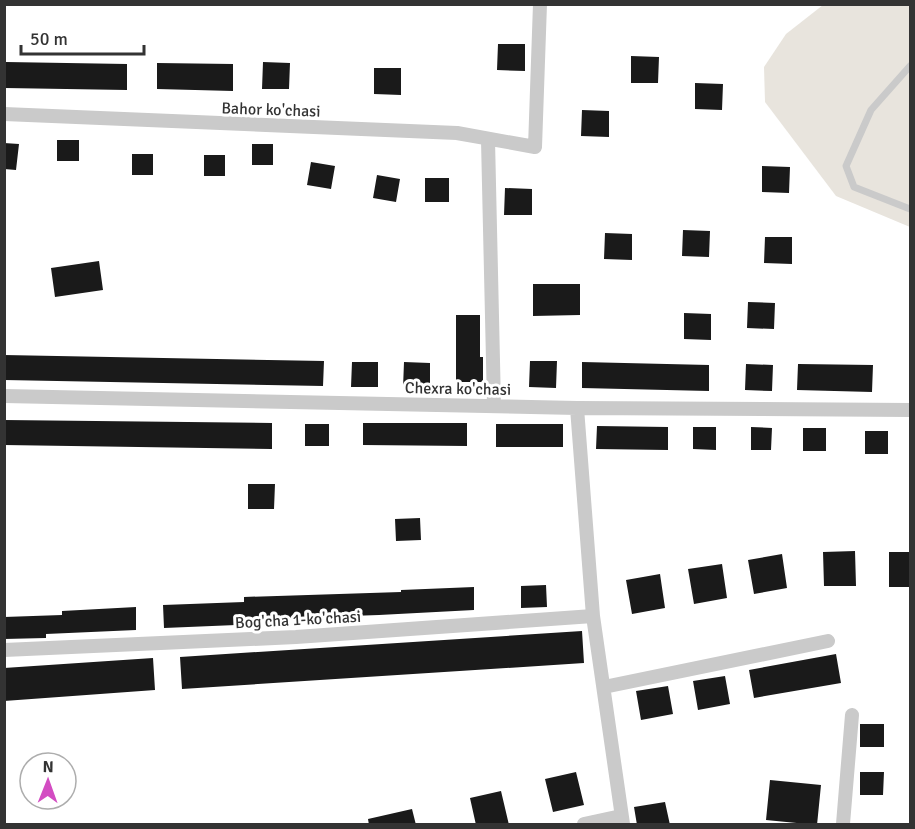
<svg xmlns="http://www.w3.org/2000/svg" width="915" height="829" font-family="Signika,sans-serif">
	<rect width="100%" height="100%" fill="#fff"/>
	<path fill="#e8e4dd" d="M823 5H910V227L836 196 765 102 764 67 786 34Z"/>
	<path fill="#1a1a1a" d="M498 44H525V71L497 70Z
		M631 56 659 57 658 83H631Z
		M6 62 127 64V90L5 88Z
		M263 62 290 63 289 89H262Z
		M157 63 233 64V91L157 89Z
		M374 68H401V95L374 94Z
		M695 83 723 84 722 110 695 109Z
		M582 110 609 111V137L581 136Z
		M57 140H79V161H57Z
		M4 143 19 144 16 170 4 169Z
		M252 144H273V165H252Z
		M132 154H153V175H132Z
		M204 155H225V176H204Z
		M311 162 335 166 331 189 307 185Z
		M762 166 790 167 789 193 762 192Z
		M377 175 400 179 396 202 373 198Z
		M425 178H449V202H425Z
		M505 188 532 189V215H504Z
		M683 230 710 231 709 257 682 256Z
		M605 233 632 234V260L604 259Z
		M765 237H792V264L764 263Z
		M99 261 103 290 55 297 51 268Z
		M533 284H580V315L533 316Z
		M748 302 775 303 774 329 747 328Z
		M684 313 711 314V340L684 339Z
		M456 315H480V357H483V382H456Z
		M4 355 324 361 323 386 4 380Z
		M530 361H557L556 388 529 387Z
		M352 362H378V387H351Z
		M404 362 430 363V388H403Z
		M582 362 709 365V391L582 388Z
		M746 364 773 365 772 391 745 390Z
		M798 364 873 365 872 392 797 390Z
		M4 420 272 423V449L4 445Z
		M363 423H467V446L363 445Z
		M305 424H329V446H305Z
		M496 424H563V447H496Z
		M597 426 668 427V450L596 449Z
		M693 427H716V450L693 449Z
		M751 427 772 428 771 450H751Z
		M803 428H826V451H803Z
		M865 431H888V454H865Z
		M248 484H275L274 509H248Z
		M420 518 421 540 396 541 395 519Z
		M855 551 856 586H824L823 552Z
		M889 552H910V587H889Z
		M782 554 787 588 754 594 748 560Z
		M722 564 727 598 694 604 688 569Z
		M660 574 665 608 632 614 626 580Z
		M546 585 547 607 521 608V586Z
		M474 587V610L379 615 236 620V625L164 628 163 605 244 602V597L401 592V590Z
		M136 607V630L46 634V638L4 639V617L62 615V611Z
		M582 631 584 663 182 689 180 657Z
		M836 654 841 683 754 698 749 670Z
		M153 658 155 690 4 701V668Z
		M725 676 730 704 698 710 693 681Z
		M668 686 673 714 641 720 636 691Z
		M860 724H884V747H860Z
		M576 772 584 805 553 812 545 779Z
		M860 772H884L883 795H860Z
		M770 780 821 785 817 825 766 820Z
		M501 791 509 825H476L470 798Z
		M665 802 670 825H637L634 807Z
		M412 809 416 825H369L368 819Z"/>
	<g fill="none" stroke-linecap="round" stroke-linejoin="round">
		<path stroke="#cacaca" stroke-width="7" d="M910 66 871 110 846 166 854 187 910 209"/>
		<path stroke="#cacaca" stroke-width="14" d="M4 114 457 133 535 147 540 4
			M488 140 494 405
			M4 396 577 408 910 410
			M577 408 593 616 623 824
			M4 650 296 637 593 616
			M604 687 828 641
			M584 824 621 816
			M843 824 852 715"/>
	</g>
	<g text-anchor="middle" stroke-width="6" stroke-linejoin="round" paint-order="stroke">
		<g font-size="16" fill="#333" stroke="#fff">
			<text transform="translate(271 109) rotate(2)" y="6">Bahor ko'chasi</text>
			<text transform="translate(458 388) rotate(1)" y="6">Chexra ko'chasi</text>
			<text transform="translate(298 619) rotate(-3)" y="6">Bog'cha 1-ko'chasi</text>
		</g>
	</g>
	<rect width="915" height="829" fill="none" stroke="#333333" stroke-width="12"/>
	<g transform="translate(48 781) rotate(1)"><circle r="28" fill="#ffffff" stroke="#adadad" stroke-width="1.5"/>
	<path d="M0-4.5L10 22L0 15L-10 22Z" fill="#d34cc2"/>
	<text y="-9" font-size="16" font-weight="bold" text-anchor="middle" fill="#333333">N</text>
	</g>
	<path d="M21 45v9h123v-9" fill="none" stroke="#333333" stroke-width="3"/>
	<text x="30" y="45" font-size="18" fill="#333333" stroke="#ffffff" stroke-width="4.5" paint-order="stroke">50 m</text>
</svg>
